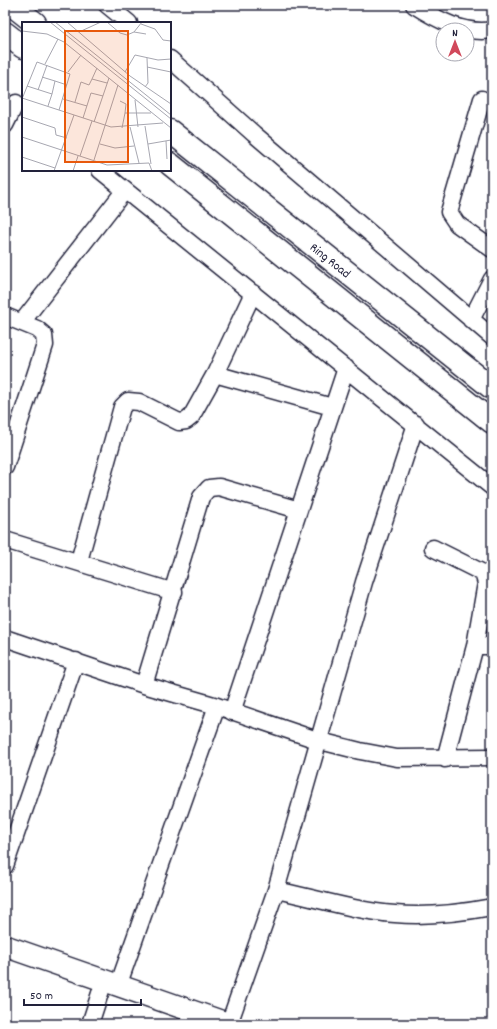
<svg xmlns="http://www.w3.org/2000/svg" width="497" height="1029" font-family="Dekko,sans-serif">
	<rect width="100%" height="100%" fill="#fff"/>
	<filter id="ink" filterUnits="userSpaceOnUse"><feTurbulence type="fractalNoise" baseFrequency=".025" numOctaves="2"/><feDisplacementMap in="SourceGraphic" scale="8" xChannelSelector="R" yChannelSelector="G"/><feConvolveMatrix kernelMatrix="1 2 1 2 8 2 1 2 1" color-interpolation-filters="sRGB"/></filter>
	<g filter="url(#ink)">
		<g fill="none" stroke-linecap="round" stroke-linejoin="round">
			<g stroke="#22223b" stroke-width="19">
				<path id="minor" d="M107 5 129 23
					M414 5C436 19 465 35 492 30
					M170 59 254 134 492 337
					M482 99 449 212 457 224 492 249
					M5 125 16 103
					M100 170 492 487
					M5 316 37 329 44 335 45 345 5 467
					M471 320 492 279
					M22 322 125 190
					M215 374 253 293
					M5 540 174 592
					M433 548 483 573 486 583 475 646
					M79 561 122 407 128 401 139 402 179 422 186 421 191 417 215 374 332 407
					M5 638 144 685 217 706 320 741 360 751 397 758 492 757
					M144 685 201 497 209 488 219 487 299 510
					M232 712 346 368
					M445 759 475 646H492
					M5 866 76 661
					M276 890C315 898 355 911 395 914 428 917 460 913 492 907
					M118 986 217 706
					M90 1024 104 981
					M229 1024 276 890 364 582 416 424"/>
			</g>
			<g stroke="#22223b" stroke-width="24">
				<path id="major" d="M5 946 229 1024"/>
			</g>
			<g stroke="#22223b" stroke-width="25">
				<g id="highway">
					<path d="M12 5 35 23"/>
					<path d="M5 33 23 47"/>
					<path id="s1" d="M170 131 492 388"/>
					<path d="M170 164 492 422"/>
				</g>
			</g>
			<use href="#minor" stroke="#fff" stroke-width="16"/>
			<use href="#major" stroke="#fff" stroke-width="21"/>
			<use href="#highway" stroke="#fff" stroke-width="22"/>
		</g>
	</g>
	<g text-anchor="middle" stroke-width="4" stroke-linejoin="round" paint-order="stroke">
		<g font-size="13" fill="#22223b" stroke="#fff">
			<text dy="5" stroke="none"><textPath href="#s1" startOffset="206">Ring Road</textPath></text>
		</g>
	</g>
	<g transform="translate(22 22)">
		<rect width="149" height="149" fill="#fff"/>
		<path fill="none" stroke="#a7a7b1" stroke-width="1" d="M28 0 149 97M33 0 149 93M45 0 108 54 149 82M85 0 98 11 105 13 112 10 120 0M119 2 133 7 141 18 149 19M0 9 25 12 42 20 149 106M57 10 79 0M112 10 124 12M23 42 36 17M125 45 149 50M46 50 59 33M103 50 113 33 136 38 149 37M20 55 33 59M70 57 75 46M5 64 30 72 33 59 45 63M123 65 126 61 125 36M16 68 25 43M0 76 89 105 141 101M0 77 15 40 48 52 37 88M41 77 65 84M113 78 116 105M98 79 104 82 103 91M53 80 59 60 67 63 70 57 85 61M26 84 30 72M0 95 33 106 34 113 45 116M61 96 69 71 81 74M72 100 87 56M123 104 129 142M108 105 117 141M100 106 103 91H129M0 115 85 143 127 141 130 149M144 119 145 137M78 122 93 126 112 124M126 122 149 118M58 134 70 99M0 135 33 146M72 138 96 63M32 149 52 93M51 149 56 134"/>
		<path fill="#e8590c" fill-opacity="0.15" stroke="#e8590c" stroke-width="2" d="M43 9H106V140H43Z"/>
		<rect width="149" height="149" fill="none" stroke="#22223b" stroke-width="2"/>
	</g>
	<rect width="497" height="1029" fill="none" stroke="#fff" stroke-width="20"/>
	<rect x="10" y="10" width="477" height="1009" fill="none" stroke="#22223b" stroke-width="1.5" filter="url(#ink)"/>
	<g transform="translate(455 42)"><circle r="19" fill="#ffffff" stroke="#a7a7b1"/>
	<path d="M0-3L7 15L0 10L-7 15Z" fill="#d1495b"/>
	<text y="-6" font-size="11" font-weight="bold" text-anchor="middle" fill="#22223b">N</text>
	</g>
	<path d="M24 999v6h117v-6" fill="none" stroke="#22223b" stroke-width="2"/>
	<text x="30" y="999" font-size="12" fill="#22223b" stroke="#ffffff" stroke-width="3" paint-order="stroke">50 m</text>
</svg>
